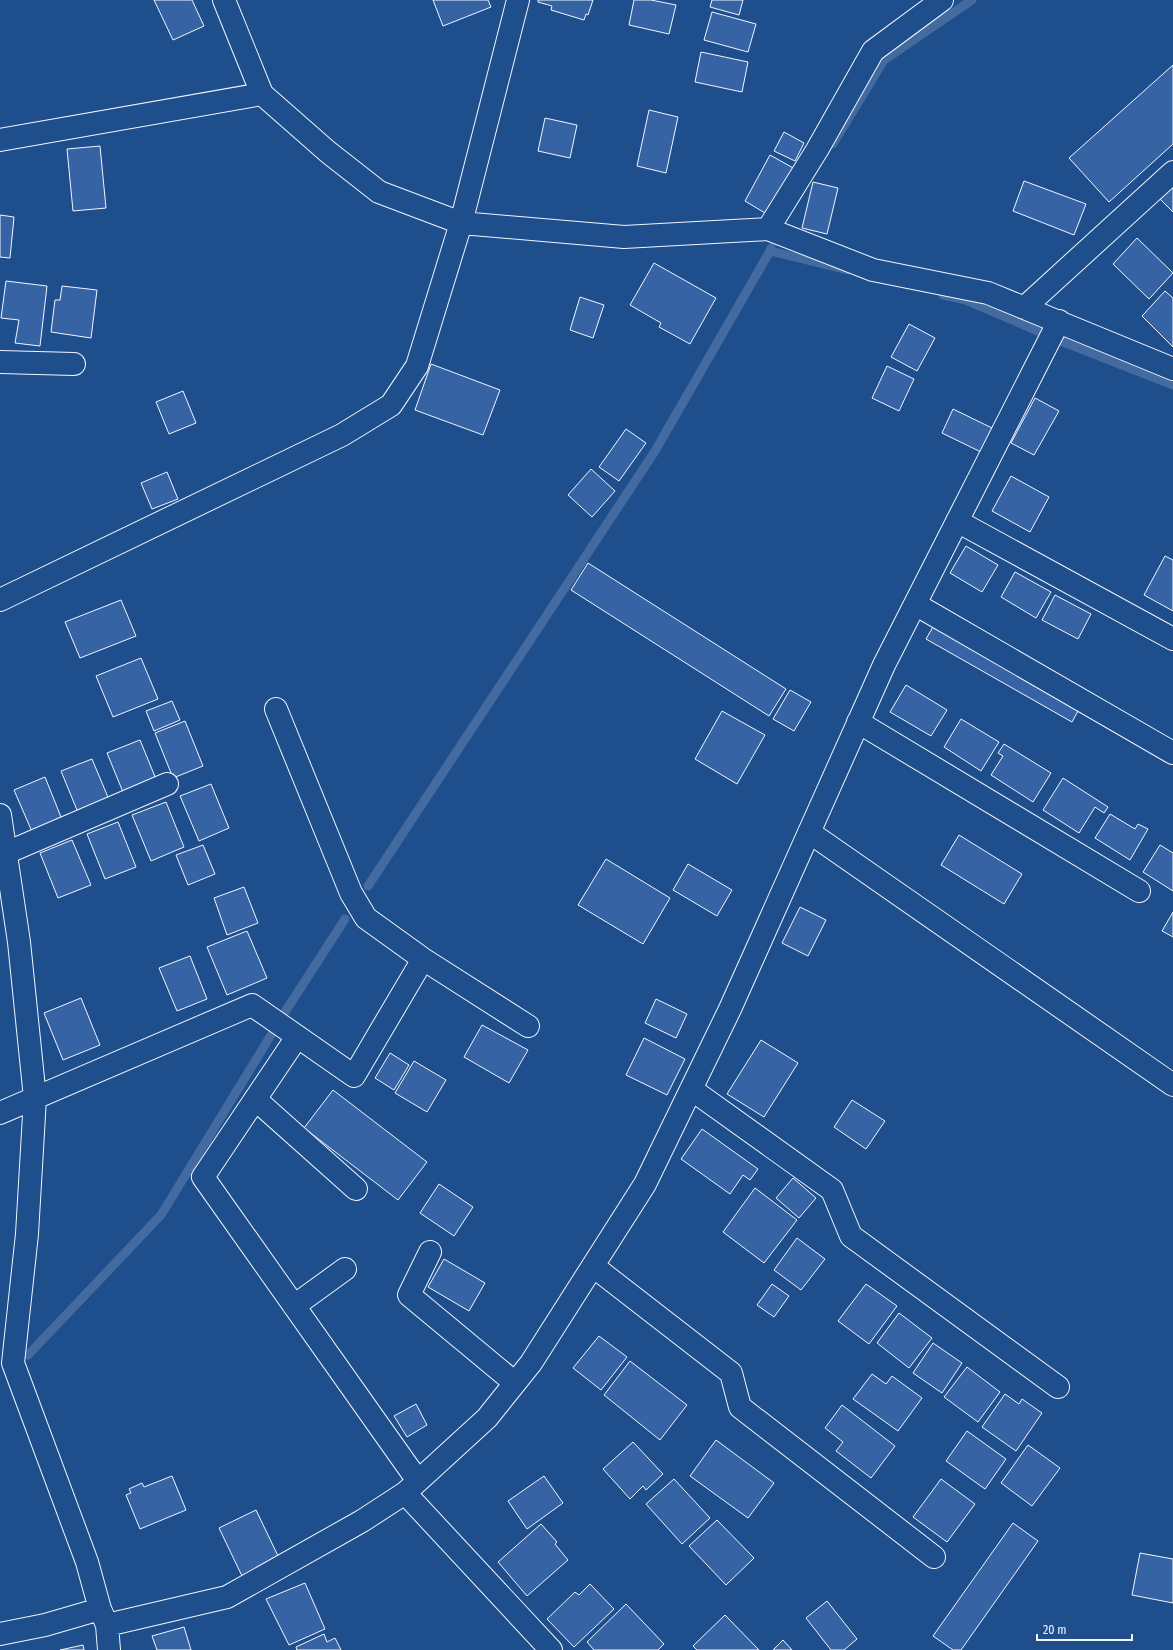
<svg xmlns="http://www.w3.org/2000/svg" width="1173" height="1650" font-family="'Fira Sans Condensed',sans-serif">
	<rect width="100%" height="100%" fill="#1f4e8c"/>
	<g fill="none" stroke-linecap="round" stroke-linejoin="round">
		<path stroke="#446ba0" stroke-width="9" d="M833 144 884 60 972 0
			M771 248 770 251 848 270
			M943 295 966 300 1066 343 1173 385
			M368 886 655 451 770 251
			M285 1012 345 919
			M28 1355 161 1215 271 1035"/>
	</g>
	<path fill="#3563a3" stroke="#f2f6ff" d="M154 0H192L204 26 173 40Z
		M433 0H488L491 7 443 26Z
		M538 0H593L588 15 586 14 584 20 551 10 552 6 538 2Z
		M634 0H651L676 5 669 34 629 25Z
		M712 0H743L739 15 710 7Z
		M712 12 756 24 748 52 704 40Z
		M701 52 748 62 742 92 695 82Z
		M1173 65V144L1109 202 1069 158Z
		M649 110 678 117 666 173 637 166Z
		M545 118 577 125 570 158 538 151Z
		M784 132 804 143 795 161 774 151Z
		M100 146 106 208 73 211 67 149Z
		M770 155 795 169 770 216 745 201Z
		M1173 178V212L1156 195Z
		M1024 181 1086 204 1074 235 1013 211Z
		M813 182 838 188 827 234 802 228Z
		M0 215 14 217 10 258 0 257Z
		M1137 238 1173 273 1149 299 1113 264Z
		M654 263 716 298 690 344 659 327 661 323 630 305Z
		M6 281 47 286 40 346 15 343 19 320 1 318Z
		M62 286 97 290 91 338 51 332 55 300H60Z
		M1165 291 1173 298V347L1142 316Z
		M580 297 604 305 593 338 570 330Z
		M909 324 935 338 917 371 891 357Z
		M431 364 500 390 483 435 415 410Z
		M887 366 914 379 899 411 872 398Z
		M183 391 196 423 169 434 156 402Z
		M1035 398 1059 411 1034 455 1011 443Z
		M953 409 992 428 981 452 942 433Z
		M626 429 646 443 619 481 599 467Z
		M591 469 615 491 592 517 568 495Z
		M167 472 178 499 152 509 141 483Z
		M1011 476 1049 497 1030 532 992 511Z
		M966 546 998 565 982 592 950 573Z
		M1165 556 1173 560V611L1144 595Z
		M588 563 786 689 769 716 571 590Z
		M1015 572 1051 592 1036 618 1001 597Z
		M1055 595 1091 614 1078 639 1042 620Z
		M121 600 136 636 80 658 65 622Z
		M938 618 1084 700 1072 722 926 639Z
		M141 658 158 699 113 717 96 676Z
		M906 685 947 710 931 736 890 712Z
		M790 690 811 702 794 731 773 719Z
		M172 701 180 720 154 731 146 711Z
		M722 711 765 735 737 784 695 759Z
		M961 719 999 742 981 771 944 747Z
		M185 721 203 766 173 778 155 733Z
		M140 740 158 784 125 797 107 753Z
		M1004 744 1051 773 1033 802 991 775 1003 756 998 753Z
		M92 759 110 802 79 815 61 771Z
		M45 777 63 822 33 834 14 790Z
		M1063 778 1108 807 1104 813 1095 807 1079 833 1043 810Z
		M211 784 229 828 199 841 180 796Z
		M166 802 184 847 151 861 132 815Z
		M1110 814 1135 829 1138 824 1148 829 1130 860 1095 838Z
		M118 822 136 867 105 879 87 834Z
		M959 835 1022 874 1004 904 941 865Z
		M72 840 91 885 58 898 40 853Z
		M203 845 215 874 188 885 176 855Z
		M1160 845 1173 853V891L1143 872Z
		M606 859 670 898 643 944 578 905Z
		M688 864 732 890 717 916 673 890Z
		M244 887 258 923 227 935 214 898Z
		M800 907 826 920 808 956 782 943Z
		M1173 912V937L1162 931Z
		M247 931 267 978 227 995 207 947Z
		M190 956 207 999 177 1011 159 968Z
		M81 998 100 1045 63 1060 44 1013Z
		M656 999 687 1014 676 1038 645 1023Z
		M482 1025 528 1050 509 1083 464 1057Z
		M644 1038 685 1059 667 1095 626 1075Z
		M761 1040 798 1063 764 1117 727 1094Z
		M390 1053 409 1065 394 1090 375 1078Z
		M414 1061 446 1080 427 1112 395 1093Z
		M333 1090 427 1162 398 1200 304 1128Z
		M852 1100 885 1121 866 1149 834 1127Z
		M702 1129 758 1169 750 1180 743 1175 730 1194 681 1159Z
		M793 1178 816 1198 799 1218 776 1198Z
		M439 1184 473 1207 454 1236 420 1213Z
		M755 1188 797 1220 764 1263 723 1232Z
		M797 1238 825 1259 801 1290 774 1270Z
		M444 1259 485 1283 469 1311 428 1287Z
		M772 1284 789 1296 774 1317 757 1305Z
		M866 1284 897 1306 869 1344 838 1321Z
		M899 1313 932 1338 909 1368 877 1343Z
		M599 1336 627 1357 601 1390 573 1368Z
		M933 1343 962 1363 942 1393 913 1373Z
		M630 1361 687 1405 660 1440 604 1395Z
		M967 1367 1000 1392 978 1422 944 1397Z
		M872 1374 886 1384 892 1376 922 1398 898 1431 853 1399Z
		M1005 1394 1019 1404 1022 1399 1042 1413 1016 1451 982 1427Z
		M416 1404 427 1425 407 1437 394 1416Z
		M842 1405 895 1446 871 1478 836 1451 843 1442 825 1428Z
		M967 1431 1006 1459 985 1489 946 1461Z
		M716 1440 774 1483 748 1518 690 1476Z
		M633 1442 663 1474 646 1490 643 1486 630 1499 603 1469Z
		M1028 1445 1060 1468 1032 1506 1001 1483Z
		M172 1476 186 1510 140 1529 126 1495 131 1493 129 1489 142 1483 144 1487Z
		M544 1476 563 1503 527 1529 508 1501Z
		M674 1479 710 1518 682 1544 646 1504Z
		M941 1479 975 1504 947 1542 913 1517Z
		M256 1510 279 1558 242 1576 219 1528Z
		M717 1520 754 1558 726 1585 689 1546Z
		M1013 1523 1038 1541 961 1650H953L933 1636Z
		M541 1524 557 1542 555 1544 568 1560 527 1596 498 1562Z
		M1140 1553 1173 1559V1603L1132 1595Z
		M305 1583 325 1629 289 1645 266 1599Z
		M590 1584 614 1609 574 1647 547 1619 575 1592 579 1595Z
		M827 1601 857 1639 844 1650H831L806 1618Z
		M626 1604 664 1644 658 1650H594L587 1642Z
		M725 1615 759 1650H697L693 1646Z
		M184 1627 191 1650H157L152 1636Z
		M324 1634 327 1642 335 1638 341 1650H297L296 1647Z
		M783 1640 792 1650H773Z
		M83 1645 84 1650H60Z"/>
	<g fill="none" stroke-linecap="round" stroke-linejoin="round">
		<g stroke="#f2f6ff" stroke-width="24">
			<path id="minor" d="M224 0 262 94 328 152 379 192 461 223 624 237 768 229 873 270 988 293 1173 369
				M0 140 262 94
				M768 229 817 150 873 51 942 0
				M1024 308 1173 172
				M0 362 74 364
				M957 521 1173 639
				M0 600 342 435 391 405 417 366 461 223 518 0
				M915 604 1173 753
				M276 709 351 893 366 918 423 959 528 1026
				M858 722 1139 891
				M0 815 19 942 35 1098 27 1234 13 1363 87 1562 100 1609 107 1625 109 1650
				M809 832 1173 1085
				M6 853 167 784
				M297 1037 203 1177 418 1481
				M691 1089 832 1190 851 1236 1058 1387
				M255 1099 356 1189
				M0 1113 252 1005 354 1076 423 959
				M430 1252 409 1295 515 1383
				M593 1266 731 1373 740 1407 934 1557
				M294 1306 345 1269
				M405 1493 551 1650
				M107 1625 227 1597 362 1521 405 1493 487 1418 531 1363 645 1184 730 1009 884 665 1059 321
				M0 1634 45 1625 100 1609"/>
		</g>
		<use href="#minor" stroke="#1f4e8c" stroke-width="22"/>
	</g>
	<path d="M1037 1634v6h95v-6" fill="none" stroke="#f2f6ff" stroke-width="2"/>
	<text x="1043" y="1634" font-size="12" fill="#f2f6ff" stroke="#1f4e8c" stroke-width="3" paint-order="stroke">20 m</text>
</svg>
